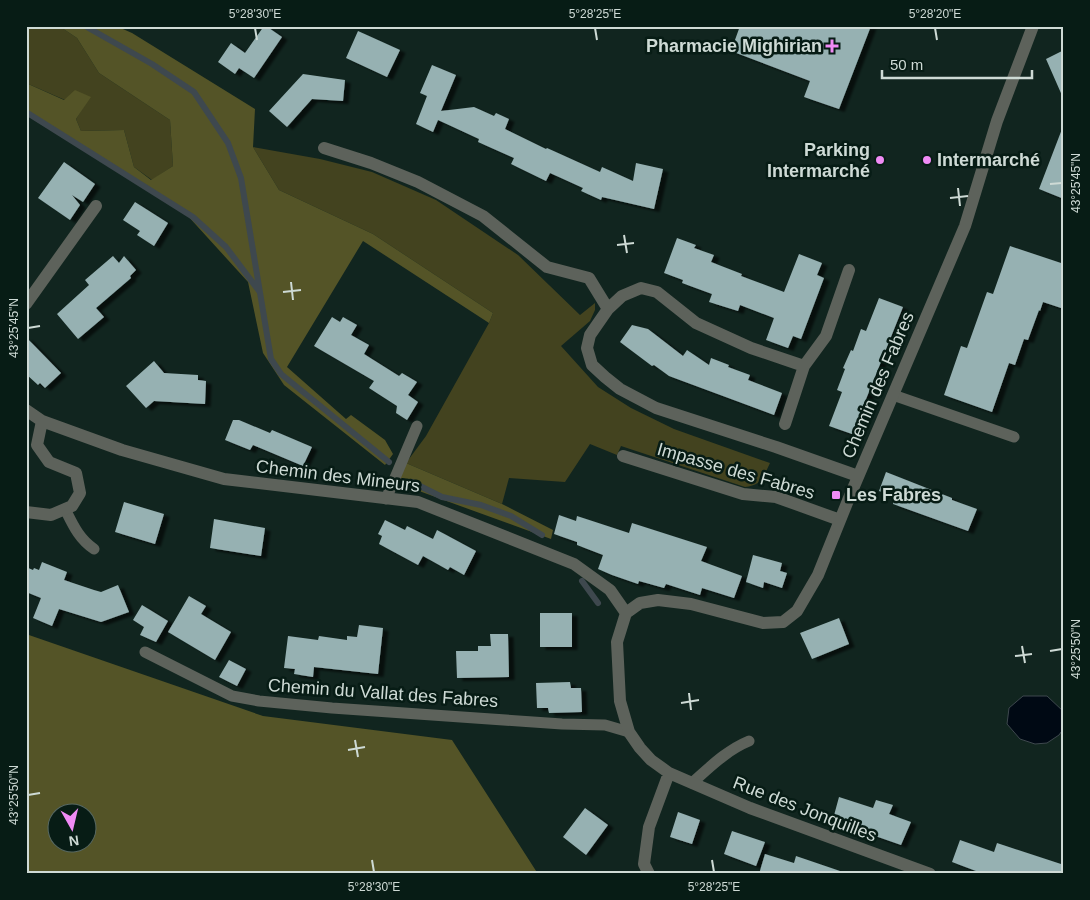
<svg xmlns="http://www.w3.org/2000/svg" width="1090" height="900" font-family="Helvetica,sans-serif">
	<defs>
		<filter id="shadow"><feDropShadow dx="5.5" dy="3" stdDeviation="1" flood-color="#0009"/></filter>
	</defs>
	<rect width="100%" height="100%" fill="#11251f"/>
	<path fill="#43431f" d="M26 26H59L77 38 99 73 170 120 173 166 152 180 134 167 124 130 81 131 76 119 90 97 65 100 26 83Z
		M253 147 320 159 372 172 436 200 518 255 580 315 595 303V310L590 321 561 346 598 387 631 408 674 429 770 463C763 478 762 485 745 487L621 446 617 455 590 444 565 482 509 478 502 504 406 463 426 436 489 323 493 313 373 234 279 190Z"/>
	<path fill="#545427" fill-rule="evenodd" d="M59 26H116L132 33 255 109 253 147 279 190 373 234 493 313 489 323 363 241 287 367 346 419 351 415 385 440 393 454 385 465 284 385 263 353 248 282 187 215 26 115V83L64 100 75 90 91 97 76 119 81 131 124 130 134 167 151 180 173 166 170 120 99 73 77 38Z
		M406 463 502 504 553 530 551 539 397 483Z
		M26 634 263 716 452 740 538 874H26ZM58 812H88V842H58Z"/>
	<path fill="#000914" stroke="#3e484e" d="M1023 696H1047L1064 712V728L1059 735 1047 743 1035 744 1020 739 1007 724 1009 708Z"/>
	<g fill="none" stroke-linecap="round" stroke-linejoin="round">
		<path stroke="#3e484e" stroke-width="6" d="M85 26 152 64 194 92 228 143 241 178 271 359 281 374 389 462
			M26 112 193 217 226 247 259 291
			M412 482 442 497 481 505 511 516 542 535
			M582 581 598 603"/>
	</g>
	<path fill="#96b1b2" filter="url(#shadow)" d="M264 26H266L282 37 254 78 239 68 235 74 218 62 231 43 245 53Z
		M740 26H871L839 109 804 97 810 81 731 51Z
		M358 31 400 50 387 77 346 58Z
		M1064 50V100L1046 59Z
		M432 65 456 75 441 111 474 107 494 116 496 113 509 119 505 129 546 149 547 148 600 172 602 167 633 181 636 163 663 169 654 209 602 197 601 200 581 191 583 188 550 173 546 181 511 164 514 158 478 142 479 139 438 120 433 132 416 124 427 96 420 93Z
		M303 74 345 80 343 101 312 99 287 127 269 111Z
		M1062 129 1064 130V199L1039 189Z
		M64 162 95 184 83 202 72 195 80 205 70 220 38 198Z
		M135 202 168 223 154 246 137 235 140 231 123 220Z
		M677 238 696 245 694 248 714 255 711 262 742 274 741 276 784 292 799 254 822 263 817 275 824 278 801 339 793 336 788 348 766 340 774 318 740 305 738 311 709 302 712 294 682 283 683 280 664 273Z
		M1010 246 1064 264V309L1043 302 1040 311 1039 310 1028 340 1024 339 1015 365 1009 363 992 412 944 395 961 346 967 348 987 292 993 294Z
		M113 256 119 263 124 256 136 270 130 276 131 278 96 308 104 317 78 339 57 314 89 285 85 280Z
		M879 298 903 307 852 434 829 426 842 392 837 390 845 369 843 368 851 350 853 351 861 329 866 331Z
		M332 317 340 322 343 317 357 325 351 335 369 345 364 354 399 376 402 373 417 382 408 395 418 402 407 420 396 413 397 406 369 388 374 381 314 346Z
		M632 325 648 329 683 356 687 350 709 365 711 358 729 365 728 367 750 375 748 380 782 393 774 415 669 376 654 365 652 366 620 342Z
		M26 337 61 373 45 388 40 383 38 385 26 374Z
		M154 361 164 373 198 375V380L206 381 205 404 154 401 146 408 126 386Z
		M233 420H239L270 433 272 430 312 447 303 466 253 445 250 450 225 440Z
		M886 472 952 498V500L977 509 968 531 893 504 895 497 879 491Z
		M124 502 164 514 155 544 115 532Z
		M559 515 576 521 577 516 629 533 632 523 707 547 701 561 742 576 734 598 702 588 700 595 666 584 664 588 639 581 638 584 612 575 598 569 603 555 577 545V542L554 534Z
		M214 519 265 528 261 556 210 548Z
		M385 520 405 530 407 526 433 539 437 530 476 551 464 575 450 567 448 570 423 556 418 565 379 544 382 536 378 534Z
		M753 555 782 563 780 571 787 573 782 588 764 582 763 588 746 582Z
		M42 562 67 572 64 580 94 590 101 592 118 585 129 612 101 622 59 609 52 626 33 618 41 598 26 592V567L33 570 34 568 39 570Z
		M189 596 206 606 201 614 231 632 215 660 168 632Z
		M142 605 168 621 156 642 140 635 144 627 133 620Z
		M540 613H572V647H540Z
		M839 618 849 644 812 659 800 633Z
		M359 625 383 628 378 674 314 667 313 677 294 674 295 669 284 668 288 636 318 640 319 636 347 640V636L357 637Z
		M490 634H508L509 677 457 678 456 651H478V646H491Z
		M229 660 246 669 237 686 219 677Z
		M570 682 571 688H581L582 712 549 713 548 708H537L536 683Z
		M839 797 873 808 876 800 893 805 889 814 911 822 901 845 838 823 839 821 833 819Z
		M585 808 608 825 586 855 563 837Z
		M678 812 700 820 692 844 670 837Z
		M732 831 765 842 756 866 724 854Z
		M960 840 994 852 997 843 1064 865V874H984L952 862Z
		M765 854 794 863 796 856 840 871V874H759Z"/>
	<g fill="none" stroke-linecap="round" stroke-linejoin="round">
		<path stroke="#5d625b" stroke-width="11" d="M893 395 1014 437
			M386 499 417 426
			M65 509C73 525 79 539 94 549
			M145 652 232 696 259 701 332 708 562 724 605 725 629 732
			M692 783C710 767 727 750 749 741"/>
		<path stroke="#5d625b" stroke-width="12" d="M324 148 371 163 418 182 483 216 547 267 589 278 608 309
			M26 304 96 206
			M804 366 751 348 696 323 657 292 641 288 622 296 608 309 590 335 587 348 592 365 605 377 620 389 656 408 776 447 858 476
			M26 410 42 421 122 450 224 479 418 502 574 564 610 590 626 613
			M785 424 804 366 826 336 849 270
			M623 456 743 494 776 497 840 520
			M26 512 51 515 72 506 80 493 76 473 49 462 37 445 42 421
			M649 874 644 864 649 827 669 773
			M930 874 750 808 669 773 651 760 640 748 629 732 620 701 617 642 626 613 640 603 658 600 691 604 763 623 783 622 797 611 818 575 849 498 965 226 997 121 1033 26"/>
	</g>
	<path fill="none" stroke="#cedad5" stroke-width="2" d="M255 28 257 40M595 28 597 40M935 28 937 40M1050 184 1062 183M958 188 960 206M950 198 968 196M624 235 627 253M617 245 634 243M291 282 293 300M283 292 301 290M28 328 40 326M1022 646 1025 663M1050 651 1062 649M1015 656 1032 654M689 693 691 710M681 703 699 700M355 740 358 757M348 750 365 747M28 795 40 793M372 860 374 872M712 860 714 872"/>
	<g fill="#f08bf5" stroke="#071c15" stroke-width="2">
		<path d="M829.5 38.5h5v5h5v5h-5v5h-5v-5h-5v-5h5z"/>
		<circle cx="880" cy="160" r="5"/>
		<circle cx="927" cy="160" r="5"/>
		<rect x="831" y="490" width="10" height="10" rx="2.5"/>
	</g>
	<g text-anchor="middle" stroke-width="5" stroke-linejoin="round" paint-order="stroke">
		<g font-size="18" font-weight="bold" fill="#cedad5" stroke="#071c15" text-anchor="end">
			<text x="822" y="52">Pharmacie Mighirian</text>
			<text x="870" y="156">Parking<tspan x="870" dy="21">Intermarché</tspan></text>
			<text x="937" y="166" text-anchor="start">Intermarché</text>
			<text x="846" y="501" text-anchor="start">Les Fabres</text>
		</g>
		<g font-size="18" fill="#cedad5" stroke="#071c15">
			<text transform="translate(878 385) rotate(-67)" y="6">Chemin des Fabres</text>
			<text transform="translate(736 471) rotate(16)" y="6">Impasse des Fabres</text>
			<text transform="translate(338 476) rotate(7)" y="6">Chemin des Mineurs</text>
			<text transform="translate(383 693) rotate(4)" y="6">Chemin du Vallat des Fabres</text>
			<text transform="translate(805 809) rotate(21)" y="6">Rue des Jonquilles</text>
		</g>
	</g>
	<rect width="1090" height="900" fill="none" stroke="#071c15" stroke-width="55"/>
	<g transform="translate(72 828) rotate(172)"><circle r="24" fill="#071c15" stroke="#576862"/>
	<path d="M0-4L9 19L0 12L-9 19Z" fill="#f08bf5"/>
	<text y="-8" font-size="14" font-weight="bold" text-anchor="middle" fill="#cedad5">N</text>
	</g>
	<path d="M882 70v8h150v-8" fill="none" stroke="#cedad5" stroke-width="2.5"/>
	<text x="890" y="70" font-size="15" fill="#cedad5" stroke="#071c15" stroke-width="4" paint-order="stroke">50 m</text>
	<rect x="28" y="28" width="1034" height="844" fill="none" stroke="#cedad5" stroke-width="2"/>
	<g font-size="12" text-anchor="middle" fill="#cedad5">
		<text x="255" y="18">5°28'30"E</text>
		<text x="595" y="18">5°28'25"E</text>
		<text x="935" y="18">5°28'20"E</text>
		<text transform="translate(1076 183) rotate(-90)" y="4">43°25'45"N</text>
		<text transform="translate(14 328) rotate(-90)" y="4">43°25'45"N</text>
		<text transform="translate(1076 649) rotate(-90)" y="4">43°25'50"N</text>
		<text transform="translate(14 795) rotate(-90)" y="4">43°25'50"N</text>
		<text x="374" y="891">5°28'30"E</text>
		<text x="714" y="891">5°28'25"E</text>
	</g>
</svg>
